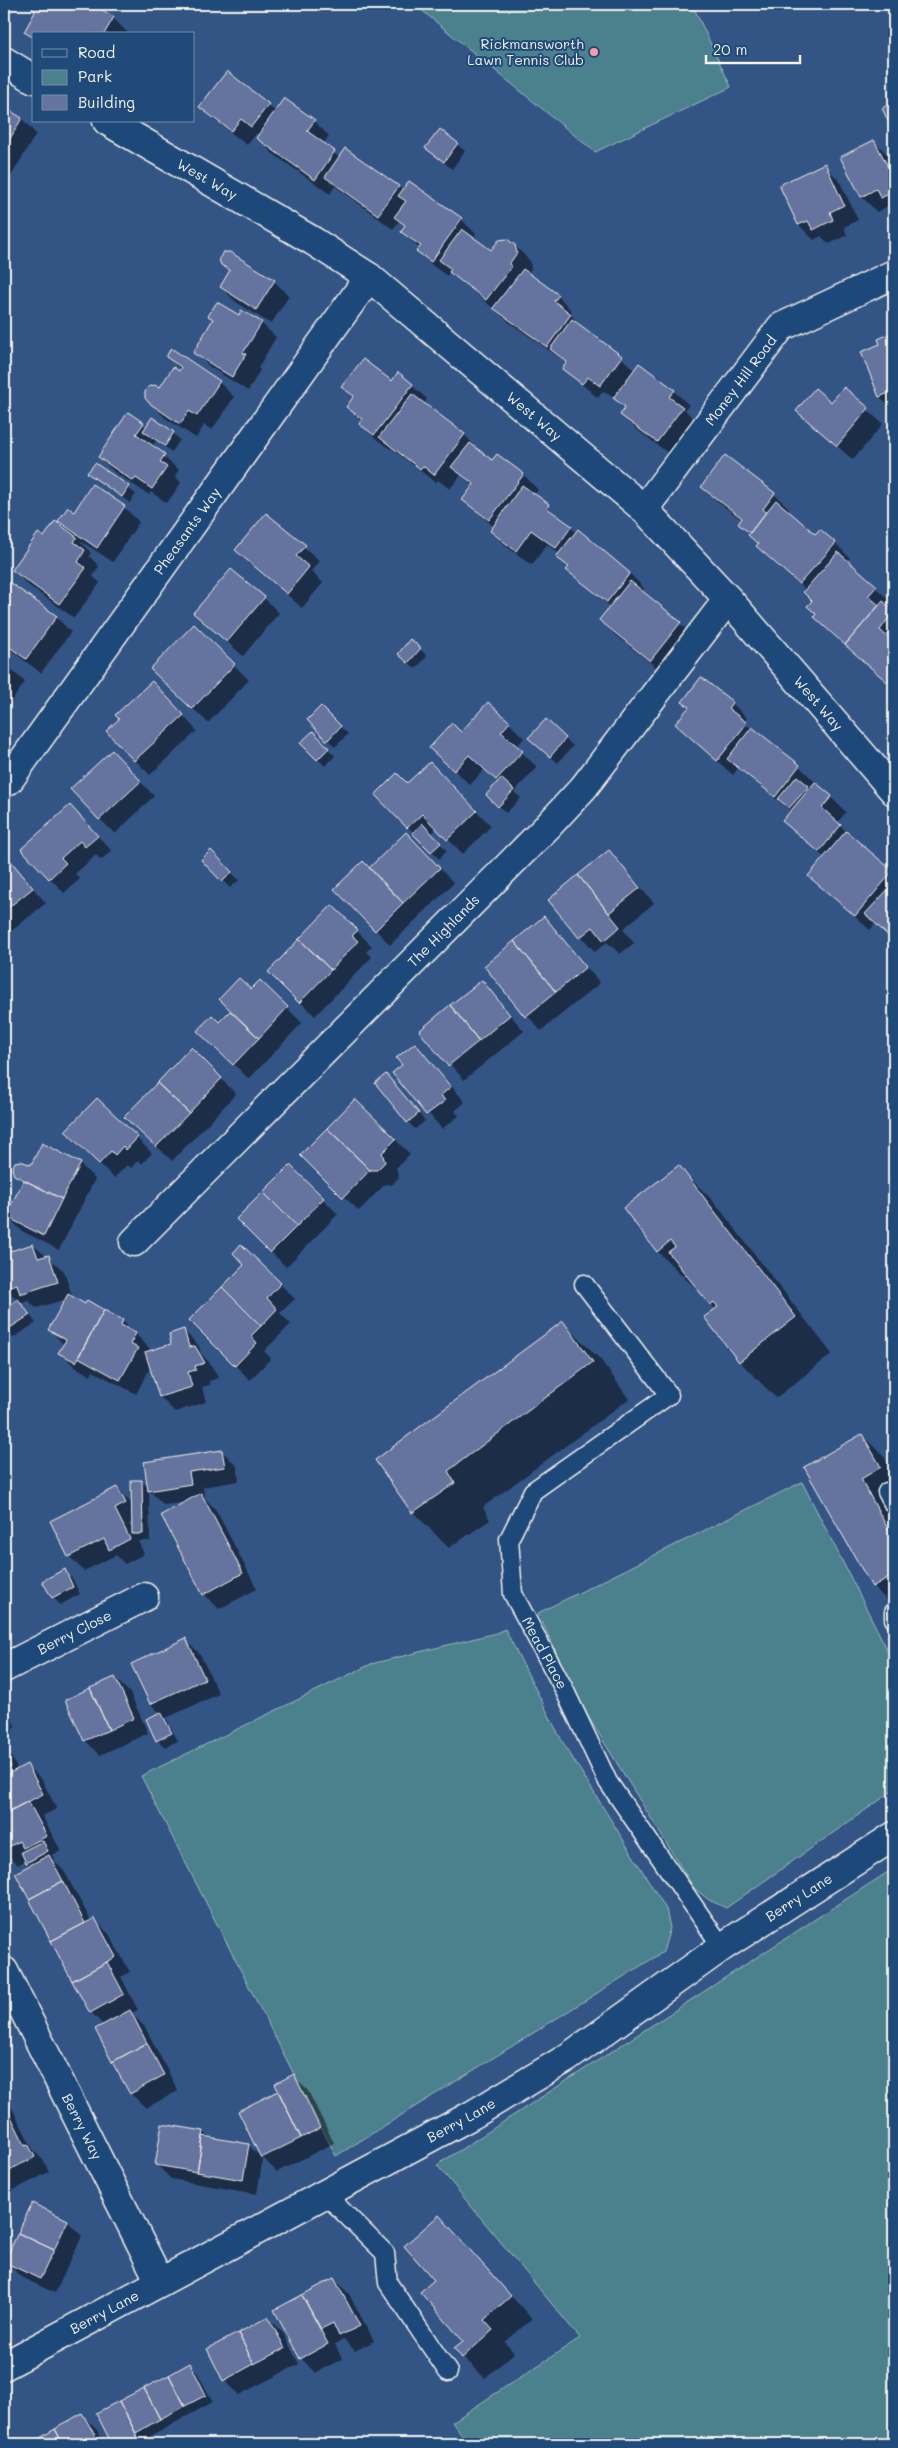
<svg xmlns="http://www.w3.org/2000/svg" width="898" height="2448" font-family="Mali,sans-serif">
	<rect width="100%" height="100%" fill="#335585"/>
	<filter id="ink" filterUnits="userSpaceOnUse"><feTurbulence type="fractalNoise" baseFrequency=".02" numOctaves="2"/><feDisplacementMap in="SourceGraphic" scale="10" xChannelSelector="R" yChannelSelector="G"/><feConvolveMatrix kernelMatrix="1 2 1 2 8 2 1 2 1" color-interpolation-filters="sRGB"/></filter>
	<g filter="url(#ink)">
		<path fill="#4b808d" stroke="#a0b8ba" d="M414 4H692L731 87 595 152Z
			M802 1482 894 1663V1790L726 1908 709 1900 694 1888 578 1700 538 1613Z
			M505 1629 562 1741 666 1909 670 1928 663 1952 336 2156 141 1776 371 1664 496 1633Z
			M894 1868V2444H468L452 2422 580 2338 437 2165Z"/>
		<path fill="#0007" fill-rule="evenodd" d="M37 4H99L128 33 34 34V40L25 32 37 12 34 9Z
			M104 4H118L115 10Z
			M227 73 276 112 314 121 329 136 323 144 340 158 461 219 476 234 473 239 491 252 515 246 530 261 531 269 527 274 558 296 572 311 570 314 585 330 621 357 635 371 674 391 689 405 685 410 697 422 672 456 636 429 621 415 626 408 616 399 603 391 598 398 564 369 567 364 563 360 510 323 450 271 447 276 433 266 418 251 420 249 403 232 406 227 399 221 393 229 335 186 330 194 272 153 258 138 259 135 257 133 247 145 216 121 201 107Z
			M4 108 22 119 36 134 10 178 4 174Z
			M440 131 465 151 452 169 427 148Z
			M874 141 889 156 894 166V210L890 205 877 212 862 197 842 158Z
			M824 165 839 180 858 220 844 227 847 235 829 244 821 236 814 240 799 225 781 186Z
			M222 264 274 281 289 296 271 324 236 302 221 287 230 272Z
			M210 316H239L261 323 276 337 258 368 260 370 248 391 210 367 195 352 214 320Z
			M894 333V411L880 397 862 353 882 345 880 340Z
			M167 356 219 382 234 397 212 430 204 425 196 438 165 418 150 402 160 388 181 370Z
			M399 374 427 399 424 404 465 435 479 451 493 461 497 455 524 475 538 490 534 495 577 533 630 574 644 588 642 592 695 637 666 675 615 635 600 620 611 607 568 570 569 568 558 557 560 554 547 544 532 565 506 546 491 531 494 527 464 500 474 486 461 475 450 489 438 480 436 483 391 448 390 449 375 438 360 424 362 422 348 407 354 398 343 387 392 383Z
			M844 389 883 424 853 460 797 411 831 404Z
			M143 424 147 428 173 433 180 440 172 452 156 441 152 447 179 470 175 476 181 483 167 503 151 492 149 495 114 472 99 457Z
			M95 464 136 494 130 503 89 473Z
			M93 486 124 507 139 522 113 562 79 540 91 553 89 556 99 566 93 576 100 583 74 618 28 585 13 570 44 539 70 533 60 521 74 513Z
			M703 487 774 494 789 508 787 511 816 536 835 543 850 558 847 561 891 602 887 607 894 613V688L830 632 818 615 814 602 806 590 757 546 759 544 740 523 742 520 718 502Z
			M266 514 320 561 311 571 323 583 302 608 237 550Z
			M9 583 56 617 71 632 41 673 4 645V591Z
			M264 598 279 613 243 656 195 613Z
			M194 626 249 680 208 723 152 668Z
			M420 649 427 656 416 669 407 661Z
			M4 663 25 682 4 712Z
			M166 697 197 731 150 775 135 760Z
			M683 702 732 703 747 718 743 722 799 766 846 812 837 823 894 874V941L876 923 870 930 809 876 825 858 783 821 791 811 738 768 733 775 676 724 689 708Z
			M321 708 348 734 335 747 309 720Z
			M546 721 573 746 558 763 537 745Z
			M509 723 524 738 516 747 537 767 514 792 521 798 506 813 495 802 499 782 485 769 470 785 431 748 461 734Z
			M313 733 335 756 325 766 302 743Z
			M126 766 154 796 115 834 100 819Z
			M445 778 491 826 463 854 437 828 431 834 447 851 439 859 377 795 407 785Z
			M70 807 112 851 101 860 96 855 75 874 80 879 64 893 50 878Z
			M421 849 454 883 390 945 376 930 370 870Z
			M211 852 239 880 230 888 202 860Z
			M609 852 654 903 623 929 634 943 620 954 607 942 595 952 550 900Z
			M6 857 46 903 4 937V858Z
			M544 918 600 983 541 1031 486 966Z
			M357 931 372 946 366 952 372 957 315 1016 269 972Z
			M260 981 302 1023 249 1079 214 1045 219 1024Z
			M482 982 524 1031 464 1080 421 1031Z
			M415 1044 465 1102 455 1111 459 1116 442 1129 394 1073 404 1065Z
			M191 1049 236 1094 172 1161 141 1131Z
			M386 1075 425 1121 415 1129 408 1122Z
			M97 1099 152 1153 142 1164 138 1160 131 1168 127 1165 114 1178 67 1131Z
			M355 1100 410 1154 396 1168 399 1177 392 1185 385 1184 359 1211 301 1155Z
			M80 1164 95 1179 59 1250 22 1231 7 1216 24 1183 15 1175 31 1167Z
			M290 1166 338 1214 286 1267 238 1219Z
			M679 1167 715 1203 832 1354 776 1398 739 1361 716 1310 696 1285 694 1287 657 1251Z
			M33 1245 64 1271 73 1299 86 1306 87 1302 123 1321 150 1349 148 1352 173 1344 184 1331 199 1346 201 1354 209 1362 219 1378 209 1381 210 1385 202 1387 206 1402 175 1412 160 1397 151 1366 136 1394 93 1371 91 1376 75 1367 60 1352 64 1345 50 1330 67 1299 36 1308 28 1300 21 1303 36 1323 13 1338 4 1327V1310L18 1300 6 1288 4 1255Z
			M241 1245 295 1299 280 1313 291 1324 264 1351 271 1358 250 1380 190 1320 246 1265Z
			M563 1323 600 1359 629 1399 483 1507 490 1520 449 1548 413 1512Z
			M862 1435 884 1457 894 1475V1494L881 1501 894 1524V1608L873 1586 806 1468Z
			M222 1451 237 1466 239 1481 203 1487 205 1498 216 1510 257 1589 219 1609 204 1594 187 1502 164 1505 149 1490 150 1541H138L144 1554 125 1564 116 1555 84 1571 69 1556 117 1488 132 1504 142 1481 149 1489ZM133 1522V1531L129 1524Z
			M64 1571 72 1578 80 1594 60 1605 53 1597Z
			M186 1640 200 1654 219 1694 166 1718 178 1741 165 1747 157 1740 161 1714 151 1704Z
			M115 1678 130 1693 148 1733 100 1755 85 1740Z
			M4 1705 16 1727 4 1734Z
			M4 1743 18 1770 27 1765 42 1780 57 1809 42 1816 61 1851 53 1855 55 1859 53 1860 64 1871 91 1921 94 1919 109 1934 130 1972 121 1977 138 2010 131 2013 145 2027 178 2091 146 2108 131 2094 97 2030 104 2026 91 2012 17 1874 31 1866 26 1860 18 1865 4 1851Z
			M293 2076 308 2091 334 2143 277 2172 263 2158 257 2194 171 2179 156 2164 204 2132 210 2138 248 2145 263 2159 239 2112 280 2092Z
			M4 2100 12 2108 34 2151 43 2160 49 2172 12 2191 4 2183Z
			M439 2217 532 2319 505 2342 514 2353 485 2378 463 2357 465 2341 435 2280Z
			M67 2221 82 2236 55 2293 21 2277 6 2262Z
			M334 2279 349 2294 374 2341 355 2351 344 2339 335 2344 342 2359 315 2373 301 2358 275 2310Z
			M4 2310 9 2320 4 2323Z
			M268 2318 283 2333 299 2364 239 2395 224 2380Z
			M190 2365 197 2372 213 2402 145 2439 148 2444H113L97 2414Z
			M82 2415 97 2430 105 2444H32Z"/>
		<path fill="#65739f" stroke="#f4f1e8" d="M35 4H102L103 5 101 9 114 17 104 34H34V38L24 32 35 12 32 9Z
			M227 71 269 104 251 127 241 119 231 131 199 107Z
			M284 98 315 120 307 131 335 151 315 180 256 138Z
			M894 102V134L882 108Z
			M4 107 22 118 4 149Z
			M440 129 458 143 444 162 425 148Z
			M874 140 894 178V191L881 198 876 189 861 197 840 157Z
			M345 148 399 186 378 215 325 177Z
			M825 163 844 205 830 212 833 220 813 230 808 221 798 225 779 185Z
			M409 181 462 218 431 262 416 251 421 246 401 232 405 225 394 217 406 201 398 196Z
			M462 229 491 250 499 240 507 239 515 245 517 253 509 264 512 266 486 300 449 272 451 269 439 260Z
			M223 252H230L275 280 256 310 220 287 230 270 221 265 219 259Z
			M523 269 559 295 554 301 571 314 547 347 493 308Z
			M217 302 239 315 241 310 262 322 243 353 246 354 232 377 193 353 213 319 208 316Z
			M572 319 622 356 600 386 588 377 582 384 562 369 567 362 550 349Z
			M894 332V391L879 397 861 352 880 344 878 339Z
			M171 348 220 381 197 416 189 411 180 424 149 403 145 398V392L148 387 154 385 160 387 173 367 179 371 181 367 166 357Z
			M363 359 392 381 398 372 413 384 374 435 359 424 362 419 346 407 354 396 341 387Z
			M639 363 675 390 669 397 683 407 657 442 620 415 625 407 613 398Z
			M844 387 869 408 837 446 796 411 815 388 831 402Z
			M412 394 465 434 434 475 423 466 420 469 379 437Z
			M128 412 144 423 136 434 165 454 160 462 167 467 152 489 136 478 133 481 98 457Z
			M152 417 174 432 165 446 143 431Z
			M470 443 492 460 497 454 524 474 489 520 462 500 474 484 451 467Z
			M725 455 775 493 763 509 766 512 750 533 738 524 742 518 701 487Z
			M95 463 129 486 122 497 87 473Z
			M92 484 125 506 97 548 58 521 68 507 74 512Z
			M522 485 549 504 547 508 572 526 556 548 531 530 516 551 490 531Z
			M776 500 815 534 820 529 836 543 799 584 756 546 758 544 748 535Z
			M266 513 306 545 296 556 309 567 287 594 235 550Z
			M55 521 77 537 74 542 85 550 78 562 86 568 59 604 12 570 38 533 44 537Z
			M578 529 630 573 607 602 566 570 569 567 556 557Z
			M838 552 877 586 868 596 879 605 845 645 814 617 816 614 807 606 812 601 803 592Z
			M231 569 265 597 227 642 193 613Z
			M630 581 681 622 650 661 599 620Z
			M9 582 57 616 26 659 4 643V589Z
			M883 601 894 611 880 630 894 643V673L887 682 845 645Z
			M194 624 235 664 192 709 150 669Z
			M410 639 421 648 408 663 398 654Z
			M4 662 11 667 4 676Z
			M701 677 733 702 728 708 747 723 717 761 675 724 689 707 682 702Z
			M152 681 184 715 134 761 106 731 119 719 115 715Z
			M488 702 510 722 501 732 523 751 496 780 469 755 454 771 429 748 452 723 461 732Z
			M321 706 341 726 327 741 307 720Z
			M546 719 566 738 550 757 528 738Z
			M752 727 800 765 775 797 727 759Z
			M313 731 329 748 317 760 300 743Z
			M112 750 141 781 99 820 70 789Z
			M430 762 477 811 447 840 422 814 407 828 375 795 397 773 407 783Z
			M797 776 809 786 789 808 778 799Z
			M501 778 514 790 498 807 486 795Z
			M815 782 832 796 822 808 841 825 819 852 782 821Z
			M70 805 98 836 85 847 80 841 61 858 66 863 49 879 21 849Z
			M422 823 441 843 431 852 412 833Z
			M846 831 893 871 855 916 808 876Z
			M406 832 440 868 403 903 369 868Z
			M211 850 232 872 222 882 201 860Z
			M609 850 640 888 609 913 578 875Z
			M6 855 33 888 4 911V857Z
			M363 861 403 903 375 931 334 889Z
			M578 875 620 927 604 941 593 927 579 938 548 900Z
			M892 885 894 887V941L865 914Z
			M332 905 358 930 352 936 358 941 331 970 299 939Z
			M544 916 586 967 556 992 514 941Z
			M299 939 331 970 299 1003 268 972Z
			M514 941 556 992 525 1017 484 966Z
			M239 978 251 989 260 980 288 1007 259 1038 219 999Z
			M482 980 510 1015 479 1041 450 1005Z
			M450 1005 479 1041 448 1066 419 1031Z
			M230 1011 259 1038 233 1065 197 1031 212 1015 219 1022Z
			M415 1043 451 1087 441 1095 445 1101 426 1115 392 1073 402 1065 396 1058Z
			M191 1047 222 1078 189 1113 157 1083Z
			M386 1074 419 1113 407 1123 375 1083Z
			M157 1083 189 1113 156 1147 124 1117Z
			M97 1098 138 1137 126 1150 123 1146 115 1155 111 1151 99 1164 65 1131Z
			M355 1099 396 1139 382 1153 385 1162 377 1170H370L327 1128Z
			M327 1128 370 1170 343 1198 300 1155Z
			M42 1143 81 1163 62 1199 14 1175 12 1169 15 1162 21 1161 31 1165Z
			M290 1165 324 1198 297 1226 263 1192Z
			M679 1165 796 1317 739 1362 704 1317 718 1307 714 1302 710 1305 668 1252 675 1247 670 1241 657 1252 623 1208Z
			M24 1180 62 1199 44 1236 5 1216Z
			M263 1192 297 1226 270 1253 236 1219Z
			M33 1244 38 1258 49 1255 58 1282 20 1294 17 1284 5 1288 4 1253Z
			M241 1244 281 1283 267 1298 277 1309 261 1326 222 1287 244 1265 233 1253Z
			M222 1287 261 1326 251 1336 257 1343 235 1366 189 1320Z
			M68 1294 85 1304 87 1300 104 1310 76 1362 58 1353 66 1340 48 1330Z
			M18 1299 30 1315 5 1331 4 1309Z
			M104 1310 123 1320 121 1325 136 1333 130 1344 138 1348 120 1380 78 1357Z
			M563 1321 593 1362 448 1471 455 1483 412 1513 375 1460Z
			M184 1329 189 1347 195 1346 205 1363 195 1366 196 1370 188 1372 192 1387 159 1397 145 1352 171 1344 169 1334Z
			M862 1434 881 1467 861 1479 894 1540V1574L872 1587 804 1467Z
			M222 1450 225 1467 189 1472 191 1484 148 1491 144 1462Z
			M131 1480H142L143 1534H132Z
			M117 1487 126 1503 115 1509 130 1539 109 1550 104 1539 68 1557 50 1521Z
			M201 1493 243 1573 203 1595 161 1515Z
			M65 1569 73 1587 52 1598 42 1581Z
			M186 1638 205 1679 150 1704 131 1664Z
			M115 1677 134 1718 109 1730 90 1688Z
			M90 1688 109 1730 84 1741 65 1700Z
			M161 1712 172 1733 156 1741 146 1719Z
			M4 1754 11 1767 4 1771Z
			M27 1764 43 1794 4 1814V1776Z
			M28 1801 47 1836 23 1848 19 1841 4 1850V1814Z
			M43 1841 48 1851 26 1863 21 1852Z
			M49 1855 63 1881 29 1899 15 1873Z
			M63 1881 85 1923 51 1941 29 1899Z
			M95 1918 116 1957 72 1981 51 1941Z
			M107 1962 124 1994 90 2013 72 1981Z
			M130 2010 147 2043 112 2062 95 2029Z
			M147 2043 164 2075 130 2094 112 2062Z
			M294 2074 320 2128 301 2138 275 2084Z
			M278 2091 301 2138 261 2158 238 2111Z
			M4 2104 12 2119 4 2123Z
			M12 2119 25 2145 28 2144 35 2157 4 2173V2123Z
			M162 2124 204 2131 197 2172 155 2165Z
			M203 2136 249 2144 243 2180 197 2172Z
			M32 2203 68 2220 54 2250 18 2233Z
			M439 2215 511 2296 484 2320 493 2330 462 2358 454 2348 463 2341 420 2292 434 2280 404 2246Z
			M18 2233 54 2250 40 2279 4 2262Z
			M334 2278 360 2326 339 2336 333 2323 321 2329 302 2295Z
			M302 2295 328 2344 300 2359 274 2310Z
			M268 2317 285 2348 254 2364 238 2333Z
			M238 2333 254 2364 223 2381 207 2349Z
			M190 2363 206 2395 185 2406 169 2375Z
			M169 2375 185 2406 160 2419 144 2388Z
			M144 2388 160 2419 136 2433 119 2401Z
			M119 2401 141 2444H112L96 2413Z
			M82 2413 100 2444H63L55 2429Z
			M55 2429 63 2444H30Z"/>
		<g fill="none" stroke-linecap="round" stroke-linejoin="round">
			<g stroke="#f4f1e8" stroke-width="21">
				<g id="service">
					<path id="s1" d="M584 1284 669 1395 533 1491 509 1539 513 1594 563 1687 608 1782 722 1947"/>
					<path d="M887 1492 894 1505"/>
					<path d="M894 1612V1619"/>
					<path d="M325 2194 385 2253 388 2283 448 2372"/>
				</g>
			</g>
			<g stroke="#f4f1e8" stroke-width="31">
				<g id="minor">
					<path d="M4 61 34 79"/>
					<path id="s2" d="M107 121 313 241 369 277 644 509 728 599 894 791"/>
					<path id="s3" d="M644 509 781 327 894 274"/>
					<path id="s4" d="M4 783 9 780 369 277"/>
					<path id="s5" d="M134 1242 549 825 584 787 728 599"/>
					<path id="s6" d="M4 1668 144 1597"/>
					<path id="s7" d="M4 1971 160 2282"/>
					<path id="s8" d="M4 2366 472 2115 567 2058 722 1947 894 1836"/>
				</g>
			</g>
			<use href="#service" stroke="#1f4a7a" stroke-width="18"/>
			<use href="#minor" stroke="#1f4a7a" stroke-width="28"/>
		</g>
	</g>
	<circle fill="#ff9aa2" stroke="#1f4a7a" stroke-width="2" cx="594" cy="52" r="5"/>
	<g text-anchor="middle" stroke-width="4" stroke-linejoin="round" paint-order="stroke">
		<g font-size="14" fill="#f4f1e8" stroke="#1f4a7a" text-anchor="end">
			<text x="584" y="49">Rickmansworth<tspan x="584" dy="16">Lawn Tennis Club</tspan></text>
		</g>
		<g font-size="14" fill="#f4f1e8" stroke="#1f4a7a">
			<text dy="5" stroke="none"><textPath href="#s2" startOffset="116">West Way</textPath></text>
			<text dy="5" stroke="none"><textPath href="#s3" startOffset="161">Money Hill Road</textPath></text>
			<text dy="5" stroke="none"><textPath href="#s2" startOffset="521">West Way</textPath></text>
			<text dy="5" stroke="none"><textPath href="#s4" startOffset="312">Pheasants Way</textPath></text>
			<text dy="5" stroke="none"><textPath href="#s2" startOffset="926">West Way</textPath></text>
			<text dy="5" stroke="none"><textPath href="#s5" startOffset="439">The Highlands</textPath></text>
			<text dy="5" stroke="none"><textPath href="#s6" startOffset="79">Berry Close</textPath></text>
			<text dy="5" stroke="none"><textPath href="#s1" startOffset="482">Mead Place</textPath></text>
			<text dy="5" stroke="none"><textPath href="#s8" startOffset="924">Berry Lane</textPath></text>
			<text dy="5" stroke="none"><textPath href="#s8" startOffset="519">Berry Lane</textPath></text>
			<text dy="5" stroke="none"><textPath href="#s7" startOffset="174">Berry Way</textPath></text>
			<text dy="5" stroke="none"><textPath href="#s8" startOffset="114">Berry Lane</textPath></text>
		</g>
	</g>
	<rect width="898" height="2448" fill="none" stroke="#1f4a7a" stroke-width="20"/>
	<rect x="10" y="10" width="878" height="2428" fill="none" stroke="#f4f1e8" stroke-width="2" filter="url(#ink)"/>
	<rect x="32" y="32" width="162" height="90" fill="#1f4a7a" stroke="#748da6"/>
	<rect x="42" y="49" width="25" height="8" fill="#1f4a7a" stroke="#748da6"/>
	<text x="78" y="58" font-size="15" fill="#f4f1e8">Road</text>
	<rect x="42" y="70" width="25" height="15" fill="#4b808d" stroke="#748da6"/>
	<text x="78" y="82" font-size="15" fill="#f4f1e8">Park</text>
	<rect x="42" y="95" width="25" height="15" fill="#65739f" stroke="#748da6"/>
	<text x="78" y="108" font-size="15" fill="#f4f1e8">Building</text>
	<path d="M706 55v8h94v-8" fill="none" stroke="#f4f1e8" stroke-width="2.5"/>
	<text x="713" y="55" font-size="15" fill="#f4f1e8" stroke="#1f4a7a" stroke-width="4" paint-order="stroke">20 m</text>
</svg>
